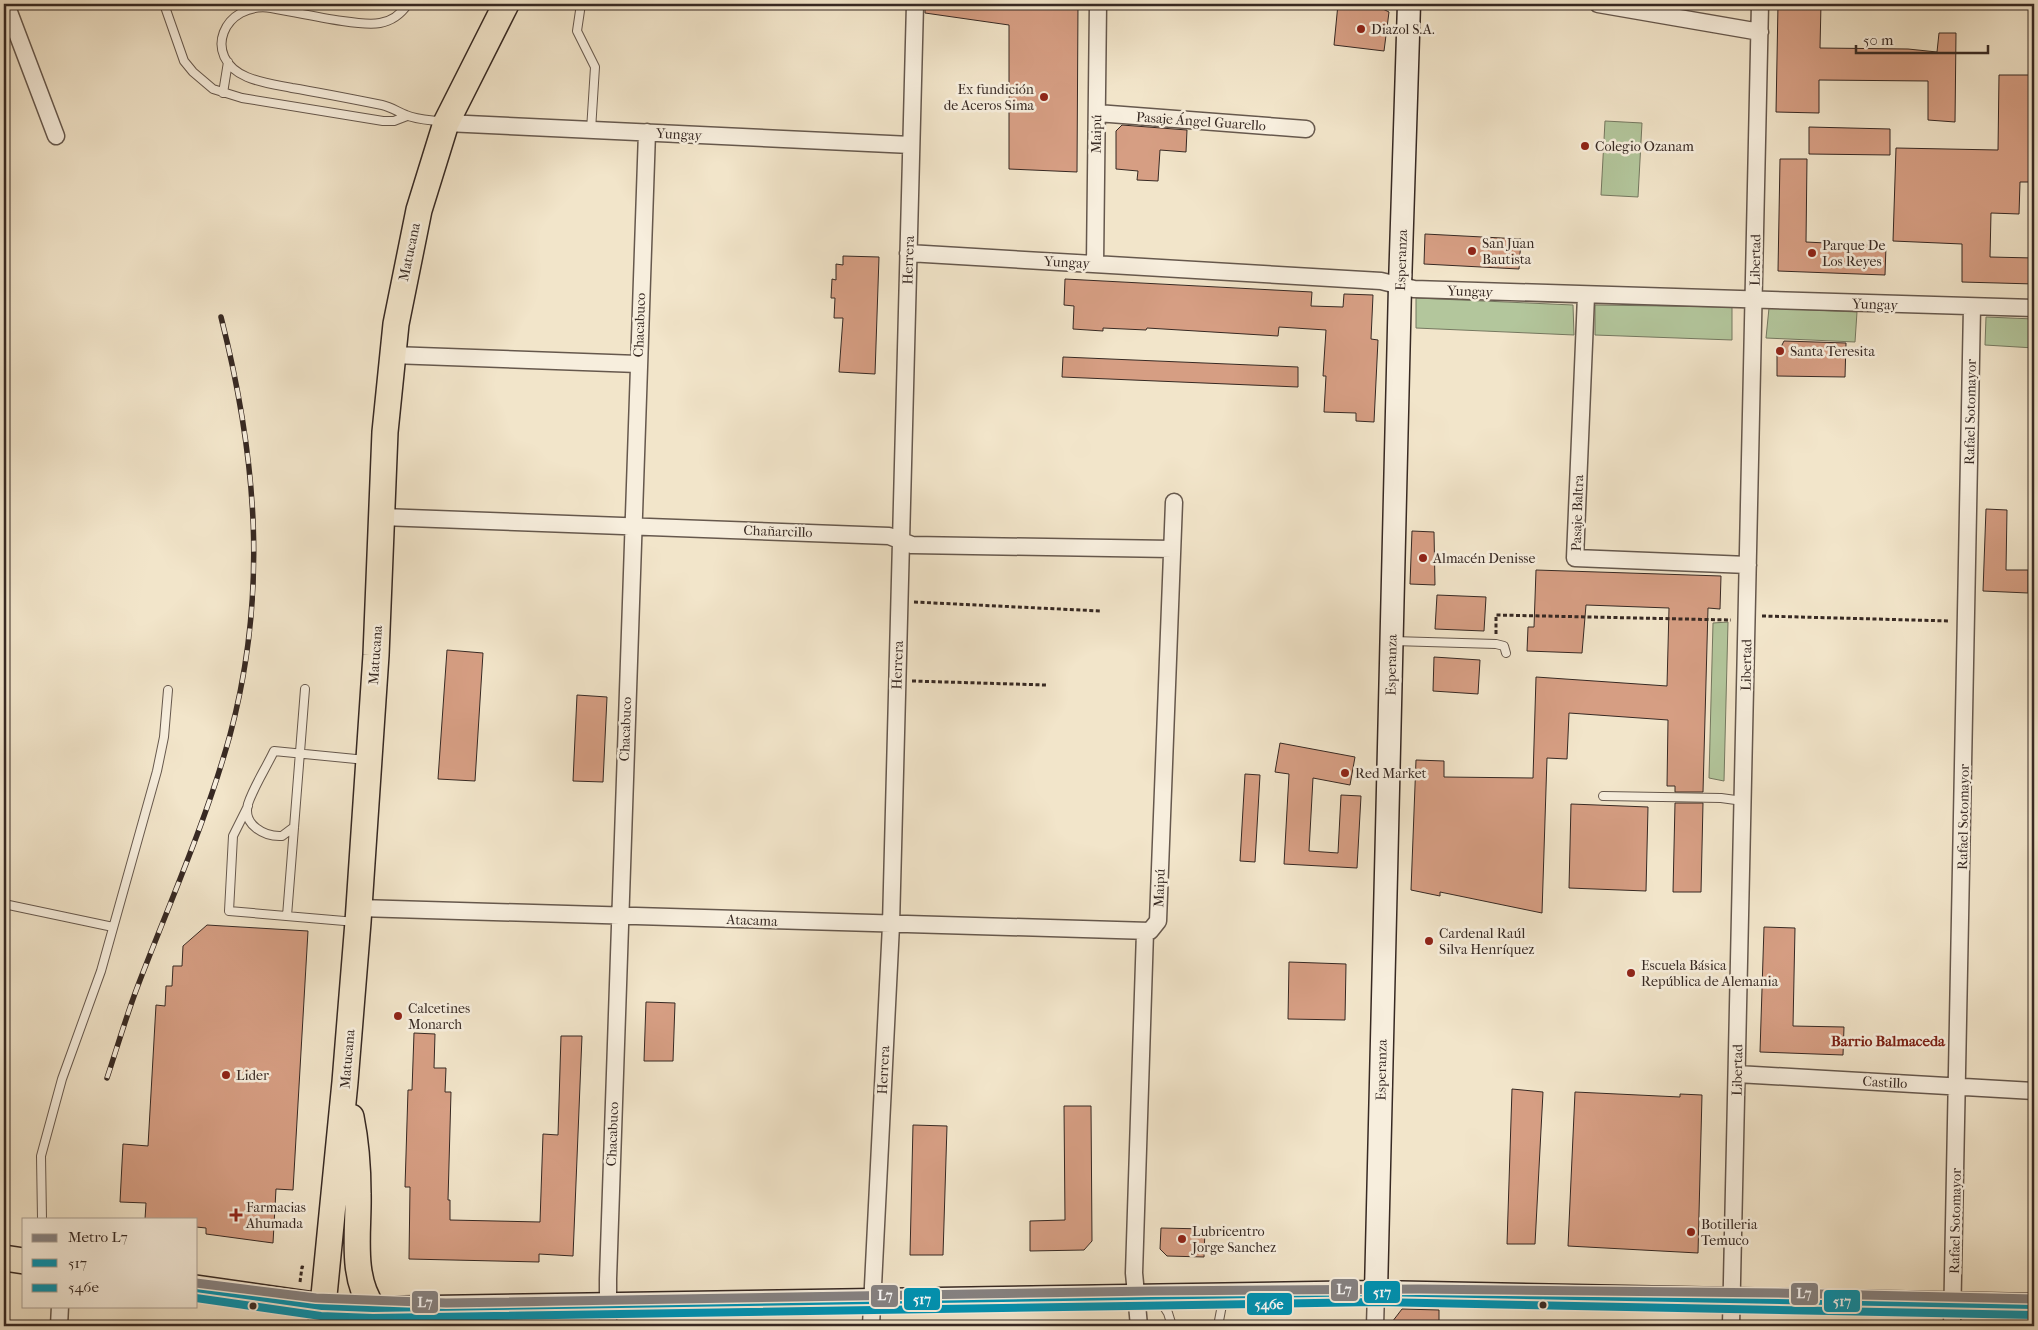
<svg xmlns="http://www.w3.org/2000/svg" width="2038" height="1330" font-family="'IM FELL French Canon',serif">
	<rect width="100%" height="100%" fill="#f2e5ca"/>
	<filter id="stains"><feTurbulence type="fractalNoise" baseFrequency=".004" numOctaves="4"/><feColorMatrix values="0 0 0 0 .2 0 0 0 0 .09 0 0 0 0 .02 0 0 0 .5 -.17"/></filter>
	<radialGradient id="worn" r=".72"><stop offset=".6" stop-color="#630" stop-opacity="0"/><stop offset="1" stop-color="#630" stop-opacity=".3"/></radialGradient>
	<path fill="#b3c69c" stroke="#757860" d="M1605 121 1642 123 1638 197 1601 195Z
		M1416 298 1573 305 1574 335 1416 328Z
		M1595 305 1732 307V340L1595 335Z
		M1769 308 1857 312 1855 342 1766 338Z
		M1986 317 2034 319V348L1985 345Z
		M1728 622 1724 781 1709 778 1713 623Z"/>
	<path fill="#d69e83" stroke="#372923" d="M925 4H1078L1077 172 1009 169V25L925 13Z
		M1338 4H1373L1389 12 1384 51 1334 45Z
		M1778 4H1821L1820 48 1908 49 1937 52 1939 33H1956L1955 122 1928 120V81L1819 80V113L1776 112Z
		M1999 75H2034V182H2020L2019 214 1991 213 1990 257 2034 258V284L1962 282V244L1893 241 1896 148 1998 150Z
		M1122 125 1187 130 1186 152 1160 150 1158 181 1137 180 1138 171 1116 169V131Z
		M1809 127 1890 129V155L1809 154Z
		M1780 159H1807L1806 242 1886 246 1885 275 1778 271Z
		M1425 234 1521 239 1519 269 1424 264Z
		M843 256 879 257 875 374 839 372 843 318H834L835 298H831L832 279 836 280V264L843 265Z
		M1065 279 1312 292 1311 306 1343 307 1344 294 1373 295 1371 339 1378 340 1374 422 1356 421V413L1324 412 1326 376H1323L1326 330 1279 327 1278 336 1147 328 1146 330 1103 328V331L1073 329 1074 306 1064 305Z
		M1784 341 1846 343 1845 377 1777 376V355Z
		M1063 357 1298 367V387L1062 377Z
		M1986 509 2007 510 2006 570H2028V593L1983 591Z
		M1412 531 1434 532 1435 585 1410 584Z
		M1536 570 1721 576 1720 609 1708 608 1703 792H1675V786H1667L1668 720 1569 713 1567 759 1547 758 1542 913 1440 892V896L1411 890 1416 760 1444 761V777L1533 778 1536 677 1667 686 1669 608 1586 605 1582 653 1527 651 1528 627H1534Z
		M1437 595 1486 597 1484 631 1435 629Z
		M447 650 483 653 475 781 438 779Z
		M1434 657 1480 660 1478 694 1433 691Z
		M577 695 607 697 603 782 573 781Z
		M1280 743 1355 757 1350 785 1313 778 1309 851 1338 853 1341 795 1361 796 1357 868 1284 864 1289 774 1275 772Z
		M1245 774 1260 775 1255 862 1240 861Z
		M1675 803H1703L1701 892H1673Z
		M1571 804 1648 807 1646 891 1569 888Z
		M207 925 308 931 293 1190 276 1189 273 1243 206 1234V1228L196 1227V1219H145L146 1203 120 1202 123 1144 148 1146 156 1005 165 1006 166 986H172L173 966H182L183 946Z
		M1764 927 1795 928 1793 1026 1844 1027 1843 1055 1760 1052Z
		M1289 962 1346 964 1345 1020 1288 1019Z
		M646 1002 675 1003 673 1061H644Z
		M414 1033 435 1034 434 1068H446L445 1092H451L448 1200H450V1220L540 1222 543 1134 558 1135 561 1036H582L573 1256 539 1254V1262L409 1259 410 1187H405L408 1090H412Z
		M1512 1089 1543 1092 1535 1244H1507Z
		M1575 1092 1680 1097V1094L1702 1095 1698 1253 1568 1246Z
		M1064 1106H1091L1092 1241 1084 1250 1030 1251V1221L1065 1220Z
		M913 1125 947 1126 943 1255H910Z
		M1161 1228 1205 1229 1204 1257 1167 1256 1160 1249Z
		M1402 1309 1439 1310V1326H1389Z"/>
	<g fill="none" stroke-linecap="round" stroke-linejoin="round">
		<g stroke="#66584d" stroke-width="10">
			<path id="lane" d="M164 4 184 61 193 72 213 89 242 98 383 121H394L407 116
				M408 4C401 14 392 21 380 23 358 27 296 12 271 8 224 1 200 57 247 77 261 83 277 85 292 88 322 93 352 99 382 105 391 107 398 112 406 115 417 120 432 120 444 122
				M581 4 577 31 595 67 591 130
				M223 93 228 62
				M1393 641 1496 644 1504 646 1506 653
				M1603 796 1721 798 1743 801
				M248 806 233 836 229 911 356 922
				M294 827 282 836C265 837 242 825 248 804 254 786 266 768 274 751L366 760
				M4 904 113 927
				M287 916 305 689
				M42 1219 41 1156 62 1079 101 971 157 771 164 737 168 690
				M1159 1299 1168 1313 1172 1326
				M1218 1326 1222 1305 1228 1298"/>
		</g>
		<g stroke="#66584d" stroke-width="19">
			<path id="street" d="M6 4 56 136
				M1598 4 1760 32
				M1097 113 1306 129
				M446 123 911 145
				M908 253 1381 281 1414 289 2034 308
				M1095 264 1098 4
				M1586 296 1575 558 1748 565
				M392 355 638 364
				M382 517 889 536 912 545 1172 549
				M359 908 1150 931 1158 921 1174 502
				M1737 1074 2034 1091
				M59 1326 60 1306
				M608 1326V1279L647 132
				M871 1326 891 925 915 4
				M1139 1326 1134 1273 1145 932
				M1375 1326 1376 1292
				M1731 1326 1760 4
				M1952 1326 1972 307"/>
		</g>
		<g stroke="#372923" stroke-width="25">
			<path id="secondary" d="M1376 1292 1400 286 1409 4
				M322 1306 373 1308 1376 1292 2034 1305"/>
		</g>
		<g stroke="#372923" stroke-width="28">
			<path id="primary" d="M351 1117C356 1142 358 1168 358 1194 359 1231 350 1276 373 1308
				M4 1258 24 1261
				M196 1288 322 1306
				M321 1326 345 1082 358 922 376 655 385 432 396 324 419 210 446 123 506 4"/>
		</g>
		<path stroke="#372923" stroke-width="3" stroke-dasharray="4 2.5" stroke-linecap="butt" d="M914 602 1101 611
			M1762 616 1950 621
			M1496 634V615L1731 620
			M912 681 1046 685
			M300 1282 302 1267 306 1268"/>
		<use href="#lane" stroke="#f7eedd" stroke-width="8"/>
		<use href="#street" stroke="#f7eedd" stroke-width="16"/>
		<use href="#secondary" stroke="#f7eedd" stroke-width="22"/>
		<use href="#primary" stroke="#f2e5ca" stroke-width="25"/>
		<g stroke="#372923" stroke-width="5.5">
			<path id="rail" d="M107 1078C117 1048 126 1017 137 988 169 904 206 822 230 735 268 593 257 459 221 317"/>
		</g>
		<use href="#rail" stroke="#f7eedd" stroke-width="4" stroke-dasharray="11" stroke-linecap="butt"/>
		<g stroke="#f7eedd" stroke-width="11">
			<path id="bus-1" d="M196 1288 322 1306 373 1308 1376 1292 2034 1305"/>
		</g>
		<g stroke="#f7eedd" stroke-width="11">
			<path id="bus-2" d="M196 1298 321 1316 373 1318 1376 1302 2034 1315"/>
		</g>
		<use href="#bus-1" stroke="#0093b3" stroke-width="8"/>
		<use href="#bus-2" stroke="#0093b3" stroke-width="8"/>
		<g stroke="#f7eedd" stroke-width="12">
			<path id="metro-1" d="M196 1283 316 1298 446 1303 1151 1291 1419 1289 1778 1293 2034 1299"/>
		</g>
		<use href="#metro-1" stroke="#868383" stroke-width="9"/>
	</g>
	<g fill="#8f2418" stroke="#f7eedd" stroke-width="2">
		<circle cx="1361" cy="29" r="5"/>
		<circle cx="1044" cy="97" r="5"/>
		<circle cx="1585" cy="146" r="5"/>
		<circle cx="1472" cy="251" r="5"/>
		<circle cx="1812" cy="253" r="5"/>
		<circle cx="1780" cy="351" r="5"/>
		<circle cx="1423" cy="558" r="5"/>
		<circle cx="1345" cy="773" r="5"/>
		<circle cx="1429" cy="941" r="5"/>
		<circle cx="1631" cy="973" r="5"/>
		<circle cx="398" cy="1016" r="5"/>
		<circle cx="226" cy="1075" r="5"/>
		<path d="M233.5 1207.5h5v5h5v5h-5v5h-5v-5h-5v-5h5z"/>
		<circle cx="1691" cy="1232" r="5"/>
		<circle cx="1182" cy="1239" r="5"/>
	</g>
	<g fill="#372923" stroke="#f7eedd" stroke-width="2">
		<circle cx="1543" cy="1305" r="4.5"/>
		<circle cx="253" cy="1306" r="4.5"/>
	</g>
	<g text-anchor="middle" stroke-width="5" stroke-linejoin="round" paint-order="stroke">
		<g font-size="14" fill="#372923" stroke="#f7eedd" text-anchor="start">
			<text x="1371" y="34">Diazol S.A.</text>
			<text x="1034" y="94" text-anchor="end">Ex fundición<tspan x="1034" dy="16">de Aceros Sima</tspan></text>
			<text x="1595" y="151">Colegio Ozanam</text>
			<text x="1482" y="248">San Juan<tspan x="1482" dy="16">Bautista</tspan></text>
			<text x="1822" y="250">Parque De<tspan x="1822" dy="16">Los Reyes</tspan></text>
			<text x="1790" y="356">Santa Teresita</text>
			<text x="1433" y="563">Almacén Denisse</text>
			<text x="1355" y="778">Red Market</text>
			<text x="1439" y="938">Cardenal Raúl<tspan x="1439" dy="16">Silva Henríquez</tspan></text>
			<text x="1641" y="970">Escuela Básica<tspan x="1641" dy="16">República de Alemania</tspan></text>
			<text x="408" y="1013">Calcetines<tspan x="408" dy="16">Monarch</tspan></text>
			<text x="236" y="1080">Lider</text>
			<text x="246" y="1212">Farmacias<tspan x="246" dy="16">Ahumada</tspan></text>
			<text x="1701" y="1229">Botilleria<tspan x="1701" dy="16">Temuco</tspan></text>
			<text x="1192" y="1236">Lubricentro<tspan x="1192" dy="16">Jorge Sanchez</tspan></text>
		</g>
		<g font-size="14" fill="#372923" stroke="#f7eedd">
			<text transform="translate(1201 121) rotate(4)" y="5">Pasaje Ángel Guarello</text>
			<text transform="translate(679 134) rotate(3)" y="5">Yungay</text>
			<text transform="translate(1096 134) rotate(-89)" y="5">Maipú</text>
			<text transform="translate(409 252) rotate(-78)" y="5">Matucana</text>
			<text transform="translate(908 260) rotate(-88)" y="5">Herrera</text>
			<text transform="translate(1401 260) rotate(-88)" y="5">Esperanza</text>
			<text transform="translate(1755 260) rotate(-89)" y="5">Libertad</text>
			<text transform="translate(1067 262) rotate(3)" y="5">Yungay</text>
			<text transform="translate(1470 291) rotate(2)" y="5">Yungay</text>
			<text transform="translate(1875 304) rotate(2)" y="5">Yungay</text>
			<text transform="translate(639 325) rotate(-88)" y="5">Chacabuco</text>
			<text transform="translate(1970 412) rotate(-89)" y="5">Rafael Sotomayor</text>
			<text transform="translate(1577 513) rotate(-88)" y="5">Pasaje Baltra</text>
			<text transform="translate(778 531) rotate(2)" y="5">Chañarcillo</text>
			<text transform="translate(375 655) rotate(-86)" y="5">Matucana</text>
			<text transform="translate(897 665) rotate(-88)" y="5">Herrera</text>
			<text transform="translate(1391 665) rotate(-89)" y="5">Esperanza</text>
			<text transform="translate(1746 665) rotate(-89)" y="5">Libertad</text>
			<text transform="translate(625 729) rotate(-88)" y="5">Chacabuco</text>
			<text transform="translate(1963 817) rotate(-89)" y="5">Rafael Sotomayor</text>
			<text transform="translate(1159 888) rotate(-88)" y="5">Maipú</text>
			<text transform="translate(752 920) rotate(2)" y="5">Atacama</text>
			<text transform="translate(347 1059) rotate(-85)" y="5">Matucana</text>
			<text transform="translate(883 1070) rotate(-87)" y="5">Herrera</text>
			<text transform="translate(1381 1070) rotate(-89)" y="5">Esperanza</text>
			<text transform="translate(1737 1070) rotate(-89)" y="5">Libertad</text>
			<text transform="translate(1885 1082) rotate(3)" y="5">Castillo</text>
			<text transform="translate(612 1134) rotate(-88)" y="5">Chacabuco</text>
			<text transform="translate(1955 1221) rotate(-89)" y="5">Rafael Sotomayor</text>
		</g>
		<g font-size="15" font-weight="bold" fill="#7a1f14" stroke="#f7eedd">
			<text x="1888" y="1046">Barrio Balmaceda</text>
		</g>
	</g>
	<g stroke="#f7eedd" stroke-width="2">
		<rect x="1330" y="1278" width="29" height="24" rx="5" fill="#868383"/>
		<rect x="1363" y="1280" width="38" height="24" rx="5" fill="#0093b3"/>
		<rect x="1790" y="1282" width="29" height="24" rx="5" fill="#868383"/>
		<rect x="870" y="1284" width="29" height="24" rx="5" fill="#868383"/>
		<rect x="903" y="1287" width="38" height="24" rx="5" fill="#0093b3"/>
		<rect x="1823" y="1289" width="38" height="24" rx="5" fill="#0093b3"/>
		<rect x="411" y="1290" width="28" height="24" rx="5" fill="#868383"/>
		<rect x="1246" y="1292" width="47" height="24" rx="5" fill="#0093b3"/>
	</g>
	<g font-size="14" text-anchor="middle" font-weight="bold" fill="#fff">
		<text x="1344" y="1294">L7</text>
		<text x="1382" y="1297">517</text>
		<text x="1804" y="1298">L7</text>
		<text x="885" y="1300">L7</text>
		<text x="922" y="1304">517</text>
		<text x="1842" y="1306">517</text>
		<text x="425" y="1307">L7</text>
		<text x="1269" y="1309">546e</text>
	</g>
	<rect width="2038" height="1330" fill="none" stroke="#f2e5ca" stroke-width="20"/>
	<rect x="5" y="5" width="2028" height="1320" fill="none" stroke="#372923" stroke-width="2.5"/>
	<rect x="10" y="10" width="2018" height="1310" fill="none" stroke="#372923"/>
	<rect x="22" y="1218" width="175" height="90" fill="#f7eedd" stroke="#aa9f93"/>
	<rect x="32" y="1234" width="25" height="8" fill="#868383" stroke="#aa9f93"/>
	<text x="68" y="1242" font-size="15" fill="#372923">Metro L7</text>
	<rect x="32" y="1259" width="25" height="8" fill="#0093b3" stroke="#aa9f93"/>
	<text x="68" y="1268" font-size="15" fill="#372923">517</text>
	<rect x="32" y="1284" width="25" height="8" fill="#0093b3" stroke="#aa9f93"/>
	<text x="68" y="1292" font-size="15" fill="#372923">546e</text>
	<path d="M1856 45v8h132v-8" fill="none" stroke="#372923" stroke-width="2.5"/>
	<text x="1863" y="45" font-size="15" fill="#372923" stroke="#f7eedd" stroke-width="4" paint-order="stroke">50 m</text>
	<rect width="100%" height="100%" filter="url(#stains)"/>
	<rect width="100%" height="100%" fill="url(#worn)"/>
</svg>
